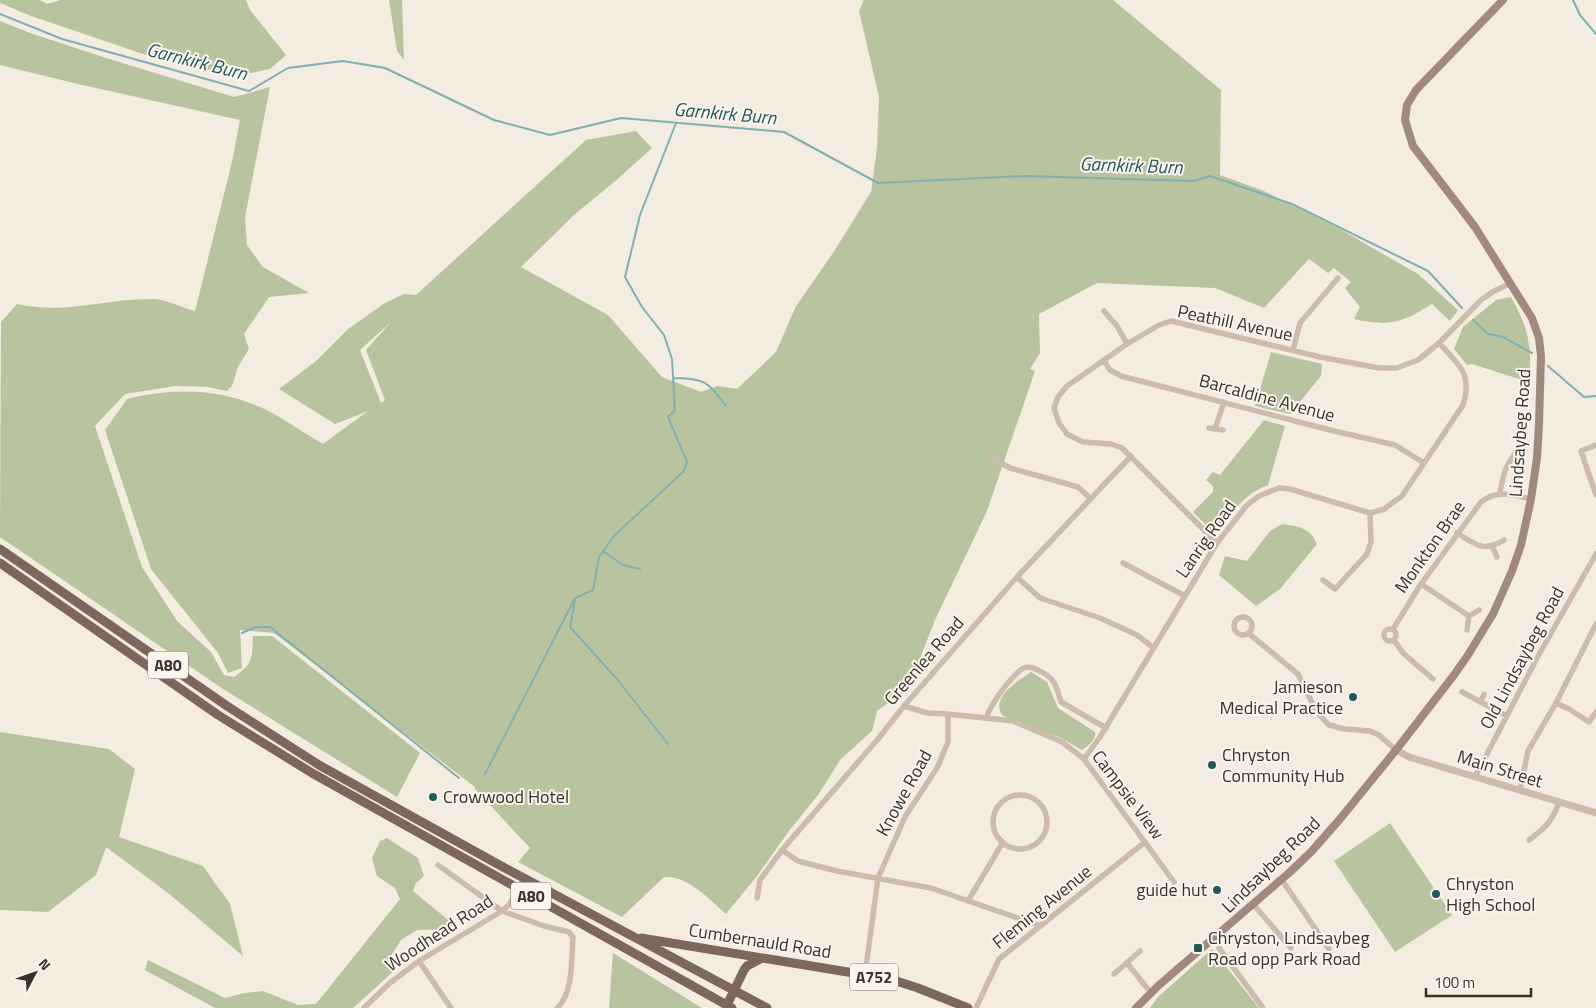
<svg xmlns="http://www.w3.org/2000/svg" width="1596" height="1008" font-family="'Titillium Web',sans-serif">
	<rect width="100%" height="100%" fill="#f4ebe1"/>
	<path fill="#b8c4a0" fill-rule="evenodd" d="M0 0H40L47 4 61 0H246L250 10 286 55 270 69 237 76 149 56 31 16 0 3Z
		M389 0H402L404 60 397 51Z
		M864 0H1113L1221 90 1220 175 1264 191 1338 228 1418 274 1458 310 1450 321 1432 304C1401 323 1390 327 1354 319L1360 307 1345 288 1351 282 1334 268 1328 273 1309 259 1264 308 1215 288 1097 283 1039 314 1040 353 1030 369 1035 371 987 511 935 620 908 689 877 711 872 731 840 760 818 795 789 831 757 876 726 914C709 899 688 875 664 877L622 917 518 862 530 848 475 789V787L274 633 240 630 242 668 228 673 218 653 151 569 105 430 127 399C171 388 217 388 260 407 281 416 302 432 323 444L368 411 335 424 279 389 316 361 348 329 385 303 404 294 416 295 586 140 636 131 652 148 613 183 575 214 521 267 608 315 662 377 701 392 718 386 737 389 776 352 796 306 833 253 871 192 877 148 879 97 859 11ZM391 322 366 350 385 400 381 403 360 350Z
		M0 21 30 33 106 58 234 97 270 87 245 217 247 245 263 267 309 293 269 297 244 334 249 349 238 367 232 386 227 391 208 387 175 386 125 394 95 426 142 567 177 621 211 652 224 675 234 677C254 663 252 658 253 636H272L420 753 397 797 220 687 0 537 1 322 17 304C64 315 107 298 155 299 168 300 182 308 195 311L232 162 240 120 78 84 0 65Z
		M1511 297C1526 324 1531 339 1530 371L1522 380 1472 364 1467 365 1454 349 1463 327 1496 300Z
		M1271 352 1322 364 1321 376 1290 414 1255 406Z
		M1264 420 1285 426 1268 485C1245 493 1233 512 1219 530L1215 532 1210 529 1193 512 1213 492V486L1206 480 1213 472 1220 475Z
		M1282 524C1298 526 1311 528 1317 544L1280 589 1256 606 1219 575 1225 556 1247 561 1270 531Z
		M1031 672 1047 682 1058 708 1095 732C1096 740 1088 746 1082 750L1061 738 1003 716C989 698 1018 681 1031 672Z
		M0 732 109 749 135 769 119 837 203 866 230 904 243 956 168 893 106 847 96 875 48 912 0 910Z
		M1390 823 1452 915 1395 952 1334 861Z
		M387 838 418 858 424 876 416 883 413 891 459 929 417 930 401 940 390 958 396 969 353 1008H215L145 970 148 960 225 998 244 993 263 991 298 1005 316 1004 400 899 395 888 377 876 372 858 380 841Z
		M1212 949 1259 1008H1150L1158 997Z
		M613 953 702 1008H609Z"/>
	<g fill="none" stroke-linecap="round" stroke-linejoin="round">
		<path stroke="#7fb0b2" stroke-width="2" d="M1573 0 1580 15 1596 34
			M0 14 62 39 249 91 288 68 343 61 385 68 494 120 550 135 621 118 784 132 878 183 1025 176 1194 181 1210 176 1292 204 1428 271 1462 308
			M1473 320 1488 334 1503 337 1532 353
			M1548 366 1584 397 1596 396
			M673 378C705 378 708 382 726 406
			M603 551 623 565 640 569
			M575 600 570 627 617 679 668 744
			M242 633 255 627H270L459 778
			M485 774 575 598 593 590 599 557 614 536 684 471 687 462 668 417 675 410 672 359 664 335 642 307 625 277 640 215 676 123"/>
		<path stroke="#cdbbac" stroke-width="5.5" d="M1104 311 1117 326 1127 344
			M1293 350 1300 323 1338 278
			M1104 361 1110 370 1121 376 1330 430 1395 445 1424 463
			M1209 428 1223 430
			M1215 429 1224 402
			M1596 445 1581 451 1596 495
			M990 457 1010 468 1078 487 1091 499
			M1500 493C1504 468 1507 464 1522 444
			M1457 533C1475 544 1483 553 1504 540
			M1217 543 1122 448 1111 444 1083 442 1067 434 1059 423 1054 408 1058 397 1067 386 1127 344 1159 325 1171 321 1320 357 1379 368H1397L1418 360 1439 343 1481 300 1494 291 1511 283
			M1492 546 1497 557
			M1123 563 1185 596
			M1017 577 1040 598 1100 618 1137 635 1154 648
			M1323 580 1335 589 1367 554 1371 542 1370 513
			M1421 584 1469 616 1479 610
			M1234 626a9 9 0 1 1 18 0a9 9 0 1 1-18 0Z
			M1384 635a6 6 0 1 1 12 0a6 6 0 1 1-12 0Z
			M1393 629 1421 584 1481 502C1499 489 1511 495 1531 499
			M1467 630 1469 616
			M1248 633 1298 674 1316 711 1329 725 1344 729 1370 731 1379 735 1396 750
			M1394 640 1403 653 1433 679
			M1462 692 1507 716
			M1480 702 1484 694
			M1556 703 1596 624
			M904 706 927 713 948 714 1013 721 1062 742 1084 759 1174 882
			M986 718C991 705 998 695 1007 684 1012 679 1017 671 1024 668 1032 665 1047 674 1052 680 1057 685 1059 696 1061 702L1106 728
			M1084 759 1100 737 1217 543 1247 505 1259 496 1279 488 1290 489 1370 513 1384 509 1402 496 1463 405C1473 373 1459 365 1439 343
			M1475 777 1537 658 1596 554
			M1520 790 1528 751 1556 703 1569 709 1589 722 1596 712
			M993 822a27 27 0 1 1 54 0a27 27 0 1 1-54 0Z
			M1529 840C1545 828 1552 822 1559 802
			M782 850 798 861 837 871 931 888 1041 926
			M438 865 502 911 544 926 569 932 573 937C571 958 574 993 557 1008
			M1282 880 1329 949
			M757 898 760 880 782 850 878 739 904 706 1017 577 1131 456
			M968 901 1003 842
			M1253 904 1291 948
			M1219 948 1263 1008
			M419 961 451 1008
			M1127 963 1151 993
			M1114 974 1140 951
			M865 975 878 878 905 817 937 768 948 742V714
			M364 1008 390 983 419 961 502 911 509 905 524 878
			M976 1008 999 959 1145 842"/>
		<path stroke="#cdbbac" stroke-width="7" d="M1396 750 1409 757 1596 813"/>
		<path stroke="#a18a7d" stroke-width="8" d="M1136 1008 1158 986 1290 872 1311 852 1340 819 1396 750 1454 675 1468 655 1493 614 1512 571 1521 545 1531 499 1537 458 1539 424 1541 356 1539 338 1532 318 1475 227 1413 146 1405 120 1407 105 1416 90 1503 0"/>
		<path stroke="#7d675c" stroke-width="9" d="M0 549 227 706 319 765 503 867 767 1008
			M0 563 218 715 312 773 732 1008
			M641 938 890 979 918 988 968 1008
			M727 1005 744 970 747 966 760 959"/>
	</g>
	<g fill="#1f5a5e" stroke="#fbf5ee" stroke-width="2">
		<circle cx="1353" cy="697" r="5"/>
		<circle cx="1212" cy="765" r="5"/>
		<circle cx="433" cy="797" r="5"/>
		<circle cx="1217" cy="890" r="5"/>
		<circle cx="1436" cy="894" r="5"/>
		<rect x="1193" y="943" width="10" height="10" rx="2.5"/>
	</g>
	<g text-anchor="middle" stroke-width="4" stroke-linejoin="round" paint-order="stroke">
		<g fill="#fbf5ee" stroke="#756b66" stroke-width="1">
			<rect x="148" y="651.5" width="40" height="27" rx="4"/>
			<rect x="511" y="882.5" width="40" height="27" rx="4"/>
			<rect x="850" y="963.5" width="48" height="27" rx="4"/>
		</g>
		<g font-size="16" font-weight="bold" fill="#3b302b">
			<text x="168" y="671">A80</text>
			<text x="531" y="902">A80</text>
			<text x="874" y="983">A752</text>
		</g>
		<g font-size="18" fill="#3b302b" stroke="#fbf5ee">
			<text transform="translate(1235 323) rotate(12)" y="6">Peathill Avenue</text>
			<text transform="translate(1267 398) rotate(15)" y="6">Barcaldine Avenue</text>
			<text transform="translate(1520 433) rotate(-86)" y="6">Lindsaybeg Road</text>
			<text transform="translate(1206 539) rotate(-55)" y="6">Lanrig Road</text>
			<text transform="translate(1430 547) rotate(-55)" y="6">Monkton Brae</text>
			<text transform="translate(1522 658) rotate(-62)" y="6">Old Lindsaybeg Road</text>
			<text transform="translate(924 661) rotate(-49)" y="6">Greenlea Road</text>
			<text transform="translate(1500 769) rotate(17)" y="6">Main Street</text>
			<text transform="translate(904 793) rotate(-61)" y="6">Knowe Road</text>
			<text transform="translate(1128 795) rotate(53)" y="6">Campsie View</text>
			<text transform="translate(1271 865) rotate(-44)" y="6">Lindsaybeg Road</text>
			<text transform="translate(1042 907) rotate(-39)" y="6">Fleming Avenue</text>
			<text transform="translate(439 933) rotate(-33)" y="6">Woodhead Road</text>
			<text transform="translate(760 941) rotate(9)" y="6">Cumbernauld Road</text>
		</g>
		<g font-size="18" fill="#3b302b" stroke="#fbf5ee" text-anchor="start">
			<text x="1343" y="693" text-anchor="end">Jamieson<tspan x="1343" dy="21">Medical Practice</tspan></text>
			<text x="1222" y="761">Chryston<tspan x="1222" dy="21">Community Hub</tspan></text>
			<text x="443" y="803">Crowwood Hotel</text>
			<text x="1446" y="890">Chryston<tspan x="1446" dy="21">High School</tspan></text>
			<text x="1207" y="896" text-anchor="end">guide hut</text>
			<text x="1208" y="944">Chryston, Lindsaybeg<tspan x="1208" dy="21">Road opp Park Road</tspan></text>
		</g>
		<g font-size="19" font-style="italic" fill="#1f5a5e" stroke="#fbf5ee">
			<text transform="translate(197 61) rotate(14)" y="7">Garnkirk Burn</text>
			<text transform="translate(725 113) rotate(5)" y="7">Garnkirk Burn</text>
			<text transform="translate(1131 165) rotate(2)" y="7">Garnkirk Burn</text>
		</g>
	</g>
	<g transform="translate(35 973) rotate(49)" stroke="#fbf5ee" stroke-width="4" paint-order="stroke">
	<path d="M0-4L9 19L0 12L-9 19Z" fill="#3b302b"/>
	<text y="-8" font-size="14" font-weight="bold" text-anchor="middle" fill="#3b302b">N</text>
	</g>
	<path d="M1426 988v8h105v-8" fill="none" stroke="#3b302b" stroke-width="2.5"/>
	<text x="1434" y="988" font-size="15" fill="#3b302b" stroke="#fbf5ee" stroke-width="4" paint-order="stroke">100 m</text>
</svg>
